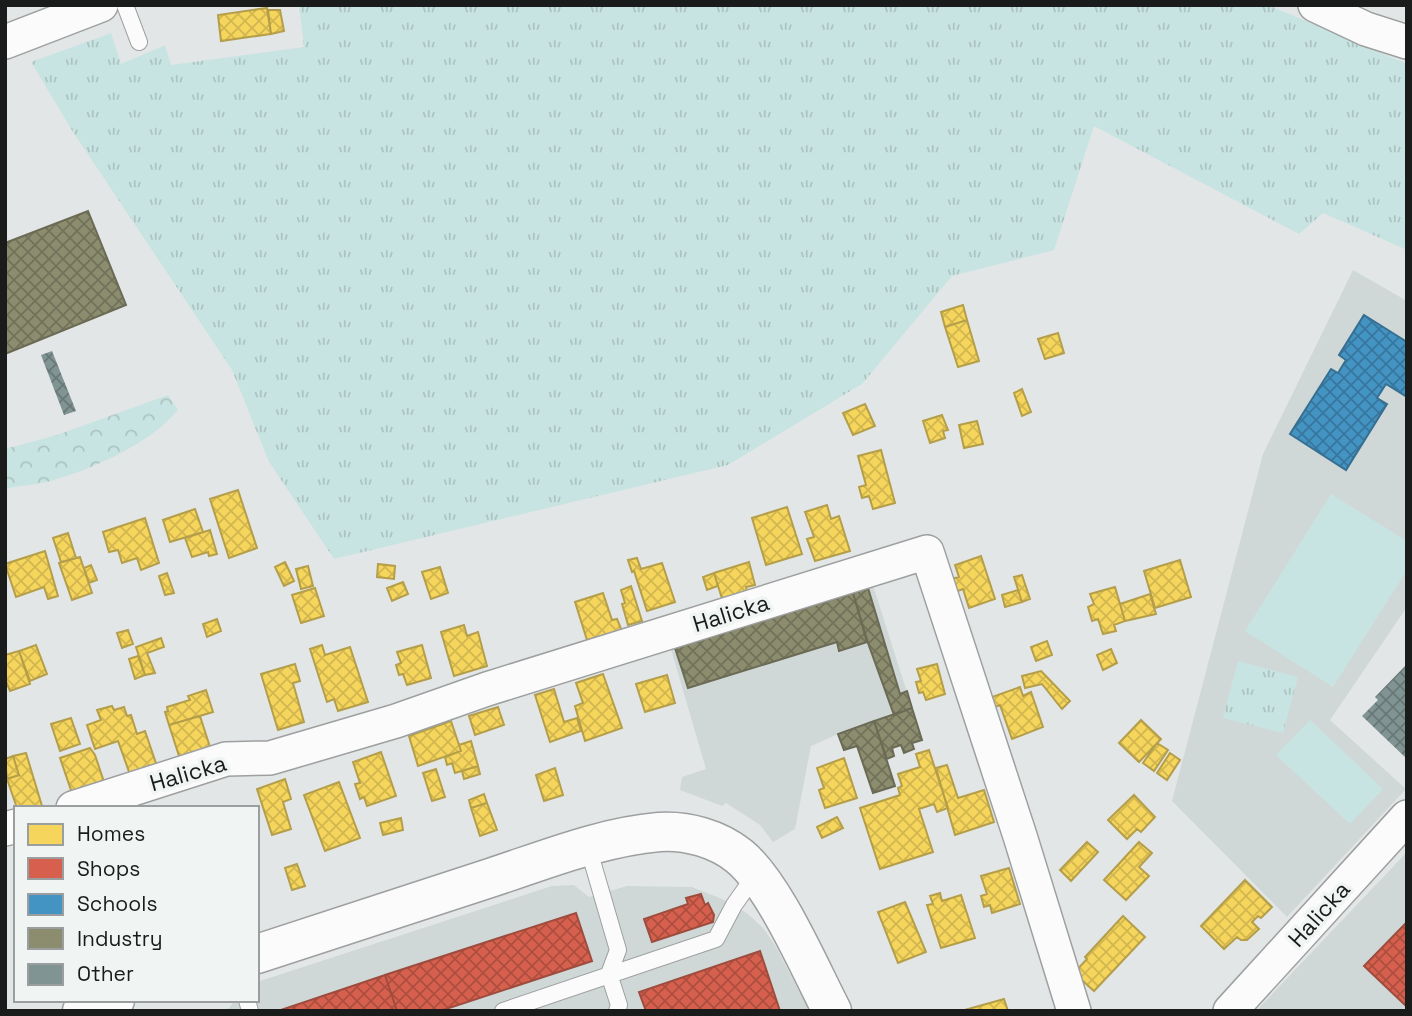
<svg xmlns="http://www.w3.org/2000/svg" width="1412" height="1016" font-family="'Space Grotesk',sans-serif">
	<defs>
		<pattern id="grass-tufts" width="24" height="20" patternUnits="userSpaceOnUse" patternTransform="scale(1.75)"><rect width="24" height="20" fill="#c8e4e2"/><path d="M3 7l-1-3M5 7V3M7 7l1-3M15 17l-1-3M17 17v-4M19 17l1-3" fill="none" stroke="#abc3c1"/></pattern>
		<pattern id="forest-crowns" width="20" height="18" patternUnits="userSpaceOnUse" patternTransform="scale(1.75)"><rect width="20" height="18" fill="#c8e4e2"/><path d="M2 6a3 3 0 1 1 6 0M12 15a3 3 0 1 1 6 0" fill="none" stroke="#abc3c1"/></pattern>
		<pattern id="homes-cross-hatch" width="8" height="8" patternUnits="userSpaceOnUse" patternTransform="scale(1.75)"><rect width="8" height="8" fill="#f6d55c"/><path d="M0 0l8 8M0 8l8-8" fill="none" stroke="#d2b64f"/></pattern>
		<pattern id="shops-cross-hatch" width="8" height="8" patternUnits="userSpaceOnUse" patternTransform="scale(1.75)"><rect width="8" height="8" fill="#d6604d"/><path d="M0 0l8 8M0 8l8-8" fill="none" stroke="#ad4e3f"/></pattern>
		<pattern id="schools-cross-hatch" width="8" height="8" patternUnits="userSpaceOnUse" patternTransform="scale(1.75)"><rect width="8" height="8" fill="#4393c3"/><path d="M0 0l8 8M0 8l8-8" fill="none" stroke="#37779e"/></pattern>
		<pattern id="industry-cross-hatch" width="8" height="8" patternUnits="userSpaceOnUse" patternTransform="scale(1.75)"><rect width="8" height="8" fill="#8c8c6e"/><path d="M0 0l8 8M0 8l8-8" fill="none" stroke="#72725a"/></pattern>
		<pattern id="building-cross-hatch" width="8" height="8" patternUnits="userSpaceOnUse" patternTransform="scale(1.75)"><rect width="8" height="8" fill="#809493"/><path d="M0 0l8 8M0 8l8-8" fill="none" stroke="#687877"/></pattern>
	</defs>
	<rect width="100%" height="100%" fill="#e3e6e6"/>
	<path fill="#cfd8d7" d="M1353 270 1407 301V607L1330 720 1406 789 1287 917 1172 801 1263 454Z
		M870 576 912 708 838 734 811 746 795 829 773 842 760 825 726 803 722 806 680 790 682 777 706 769 668 639Z
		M1407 852V1011H1256Z
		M574 885 589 897 627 886 692 887 727 901 748 914 764 929 776 947 809 1011H220L229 1008 235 1000H257V982L552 886Z"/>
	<path fill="url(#grass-tufts)" d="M299 5H1268L1407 64V250L1323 213 1299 234 1094 126 1054 250 952 276 862 384 728 465 334 559 269 462 232 370 73 132 31 62 111 33 121 64 165 45 171 65 304 47Z
		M1238 661 1298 677 1283 733 1223 718Z"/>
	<path fill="url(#forest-crowns)" d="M168 395 178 410C151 443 95 468 54 480 39 485 21 485 5 489V449L57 435Z"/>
	<path fill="#c8e4e2" d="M1331 494 1407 541V570L1333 687 1245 631Z
		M1310 720 1383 789 1350 824 1276 755Z"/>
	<path fill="url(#homes-cross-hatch)" stroke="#b49e49" stroke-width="2" d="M267 8 271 34 221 41 218 15Z
		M268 10H280L284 31 271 34Z
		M963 305 967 320 945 327 941 312Z
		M967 320 979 361 958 367 945 327Z
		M1058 333 1064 353 1045 359 1038 339Z
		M1022 389 1031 412 1022 416 1014 393Z
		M865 404 875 426 853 435 843 413Z
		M942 415 948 430 943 431 945 438 930 443 923 421Z
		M977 421 983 444 964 448 959 425Z
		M881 450 895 503 873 509 869 496 862 498 859 487 866 485 858 456Z
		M238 490 257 548 229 558 210 499Z
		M827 505 831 519 839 516 850 551 815 561 807 539 814 537 805 512Z
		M787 507 802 554 766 565 752 518Z
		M195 509 203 532 170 542 163 520Z
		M145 518 159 563 141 570 137 558 122 563 118 550 109 552 103 532Z
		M210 530 217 554 209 556 208 552 192 557 185 538Z
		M68 533 76 558 61 562 53 538Z
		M45 551 58 596 48 599 44 587 16 597 5 564Z
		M981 556 995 599 969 608 963 589 955 592 951 579 959 577 955 565Z
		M80 557 92 593 72 600 59 563Z
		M637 558 641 569 662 563 675 602 647 611 634 571 632 572 628 560Z
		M1180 560 1191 597 1155 608 1144 571Z
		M285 562 294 581 284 586 275 567Z
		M749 562 755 585 746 587 749 598 724 605 714 573Z
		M378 564 395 566 394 579 377 577Z
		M91 565 97 580 89 583 84 568Z
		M308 566 313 586 301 589 296 569Z
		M440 567 448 593 431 599 422 572Z
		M167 573 174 593 165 595 159 576Z
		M714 573 718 586 707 590 703 577Z
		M1022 575 1030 599 1022 602 1014 577Z
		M403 582 408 594 392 601 387 588Z
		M631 586 642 621 628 625 622 604 625 603 621 590Z
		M1115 587 1125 621 1114 625 1116 631 1103 634 1098 619 1092 621 1088 607 1094 604 1090 594Z
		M315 588 324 616 301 623 292 595Z
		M1018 590 1022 602 1005 607 1002 595Z
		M603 593 612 620 617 619 622 631 587 640 575 602Z
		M1150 594 1156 614 1125 621 1120 604Z
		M217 619 221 631 207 637 203 624Z
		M464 625 467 636 478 632 487 666 454 676 441 632Z
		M128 630 133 644 122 648 117 633Z
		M161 638 164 647 147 653 155 673 145 675 136 647Z
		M1047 641 1052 655 1036 661 1031 647Z
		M36 645 47 674 30 681 19 651Z
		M322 645 325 655 350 647 368 702 338 711 334 699 327 702 310 649Z
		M422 645 431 678 407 685 403 674 399 675 396 665 401 663 397 652Z
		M1111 649 1117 663 1103 670 1097 655Z
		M19 651 30 684 10 691 5 679V655Z
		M138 656 145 675 135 679 129 659Z
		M295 664 300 681 293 683 304 722 278 730 261 674Z
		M937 664 945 694 926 700 923 692 919 693 916 682 921 681 917 669Z
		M1041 671 1070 701 1062 709 1042 684 1025 688 1022 676Z
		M603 674 622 728 585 741 575 706 583 703 576 683Z
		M667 675 675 703 645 712 636 684Z
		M1020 687 1023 696 1031 692 1043 727 1012 739 1000 705 995 707 992 697Z
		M554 689 564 722 577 718 581 731 550 742 535 695Z
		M206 690 213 712 169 725 165 712 168 711 167 707 190 700 188 696Z
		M112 706 114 710 124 707 127 716 131 715 137 734 145 731 160 775 133 783 118 741 95 749 87 725 101 720 97 710Z
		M498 707 504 725 475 735 469 716Z
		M200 716 211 750 180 759 169 725Z
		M71 718 80 744 60 751 51 724Z
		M1141 720 1161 739 1139 762 1119 743Z
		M451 721 461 751 418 766 409 736Z
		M471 741 478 766 455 773 452 763 447 765 445 757 461 751 459 745Z
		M1157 743 1168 750 1154 771 1143 763Z
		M90 748 95 755 106 788 74 799 60 758Z
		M929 750 948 808 937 812 934 804 919 809 933 852 880 869 860 808 900 795 898 788 902 786 898 774 920 767 916 754Z
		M381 752 396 796 367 806 364 797 360 799 355 784 360 783 353 762Z
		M26 753 42 806 37 808H17L7 779 19 775 13 756Z
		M1170 753 1180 760 1167 780 1157 773Z
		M13 756 19 775 7 779 5 759Z
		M844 758 857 798 825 808 819 790 824 788 817 768Z
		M947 765 958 798 984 790 994 822 955 835 936 768Z
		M478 766 480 774 464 779 462 771Z
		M555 768 563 795 544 801 536 775Z
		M436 769 445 797 432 801 423 773Z
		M285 779 291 799 283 802 291 829 272 835 257 789Z
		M339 782 360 838 325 851 304 795Z
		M484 794 487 803 471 808 469 800Z
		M1134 795 1155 817 1141 832 1137 829 1127 839 1108 820Z
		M487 803 497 830 480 836 471 808Z
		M837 817 843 828 822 838 817 827Z
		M401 818 403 830 383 835 380 823Z
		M1087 842 1098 852 1071 881 1060 870Z
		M1139 842 1152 853 1139 867 1149 876 1126 900 1104 880Z
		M297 864 305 886 292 890 285 868Z
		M1009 868 1020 904 992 913 990 905 984 907 981 896 987 894 981 876Z
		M1245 880 1272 907 1261 918 1258 916 1252 922 1259 929 1247 940H1241L1237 937 1224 949 1201 926Z
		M940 893 942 901 961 895 975 938 941 948 927 905 933 904 930 896Z
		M905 902 926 952 898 963 878 912Z
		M1123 916 1145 937 1094 991 1074 973 1087 959 1085 957Z
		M1004 999 1008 1011H961Z"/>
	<path fill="url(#shops-cross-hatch)" stroke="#9e4c3e" stroke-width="2" d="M701 894 705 905 708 903 714 915 713 922 652 942 644 919 688 904 686 898Z
		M576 913 592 961 440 1011H397L385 975Z
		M1407 922V1007L1364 966Z
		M760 951 780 1011H646L639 992Z
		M385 975 397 1011H278Z"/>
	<path fill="url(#schools-cross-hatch)" stroke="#376f91" stroke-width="2" d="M1364 315 1407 342V397L1386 384 1377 398 1387 404 1346 470 1290 434 1331 369 1338 373 1346 360 1339 355Z"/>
	<path fill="url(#industry-cross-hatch)" stroke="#6a6a55" stroke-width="2" d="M88 211 126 305 5 354V243Z
		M868 588 900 694 907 691 912 708 894 715 868 643 853 593Z
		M853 593 867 642 839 651 837 642 688 688 675 648Z
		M912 708 922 740 912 743 914 749 904 753 901 745 892 748 894 756 887 759 874 721Z
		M874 721 895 786 873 793 857 746 844 750 838 734Z"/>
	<path fill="url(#building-cross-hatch)" d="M52 351 76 411 64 415 41 355Z
		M1407 664V759L1362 716 1378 700 1375 697Z"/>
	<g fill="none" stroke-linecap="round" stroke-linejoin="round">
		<g stroke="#9ea0a0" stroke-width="18">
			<path id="lane" d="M125 5 139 42
				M588 847 618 950 609 974 619 1005 617 1011
				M247 1000 250 1011
				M503 1011 716 939 734 905 756 874"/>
		</g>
		<g stroke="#9ea0a0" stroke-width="36">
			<path id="street" d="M1315 5 1366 29 1407 42
				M5 42 101 5
				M73 808 226 759 270 758 396 721 487 689 927 552 1020 836 1074 1011
				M5 829 16 826
				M1230 1011 1407 817"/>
		</g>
		<g stroke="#9ea0a0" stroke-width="41">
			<path id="secondary" d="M257 954C335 929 412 903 490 878 545 860 601 837 659 832 687 830 718 839 739 856 774 884 810 969 832 1011
				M82 1011 115 1000"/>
		</g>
		<use href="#lane" stroke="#fbfbfb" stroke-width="16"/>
		<use href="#street" stroke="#fbfbfb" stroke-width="33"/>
		<use href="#secondary" stroke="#fbfbfb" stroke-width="38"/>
	</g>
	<g text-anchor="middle" stroke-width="7" stroke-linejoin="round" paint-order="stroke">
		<g font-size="23" fill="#1a1c1c" stroke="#f0f5f4">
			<text transform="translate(731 613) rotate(-17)" y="8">Halicka</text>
			<text transform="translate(188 773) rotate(-16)" y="8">Halicka</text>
			<text transform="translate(1319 914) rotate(-48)" y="8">Halicka</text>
		</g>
	</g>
	<rect width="1412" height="1016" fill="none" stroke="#1a1c1c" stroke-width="14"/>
	<rect x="14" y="806" width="245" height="196" fill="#f0f5f4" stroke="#9a9e9e" stroke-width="2"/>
	<rect x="28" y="824" width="35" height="21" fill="#f6d55c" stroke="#9a9e9e" stroke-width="2"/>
	<text x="77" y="841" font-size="21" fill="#1a1c1c">Homes</text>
	<rect x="28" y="858" width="35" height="21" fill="#d6604d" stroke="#9a9e9e" stroke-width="2"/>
	<text x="77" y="876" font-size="21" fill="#1a1c1c">Shops</text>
	<rect x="28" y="894" width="35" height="21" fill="#4393c3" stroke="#9a9e9e" stroke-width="2"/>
	<text x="77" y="911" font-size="21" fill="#1a1c1c">Schools</text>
	<rect x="28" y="928" width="35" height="21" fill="#8c8c6e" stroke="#9a9e9e" stroke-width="2"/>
	<text x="77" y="946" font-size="21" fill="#1a1c1c">Industry</text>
	<rect x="28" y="964" width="35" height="21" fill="#809493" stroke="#9a9e9e" stroke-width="2"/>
	<text x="77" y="981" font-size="21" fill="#1a1c1c">Other</text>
</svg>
